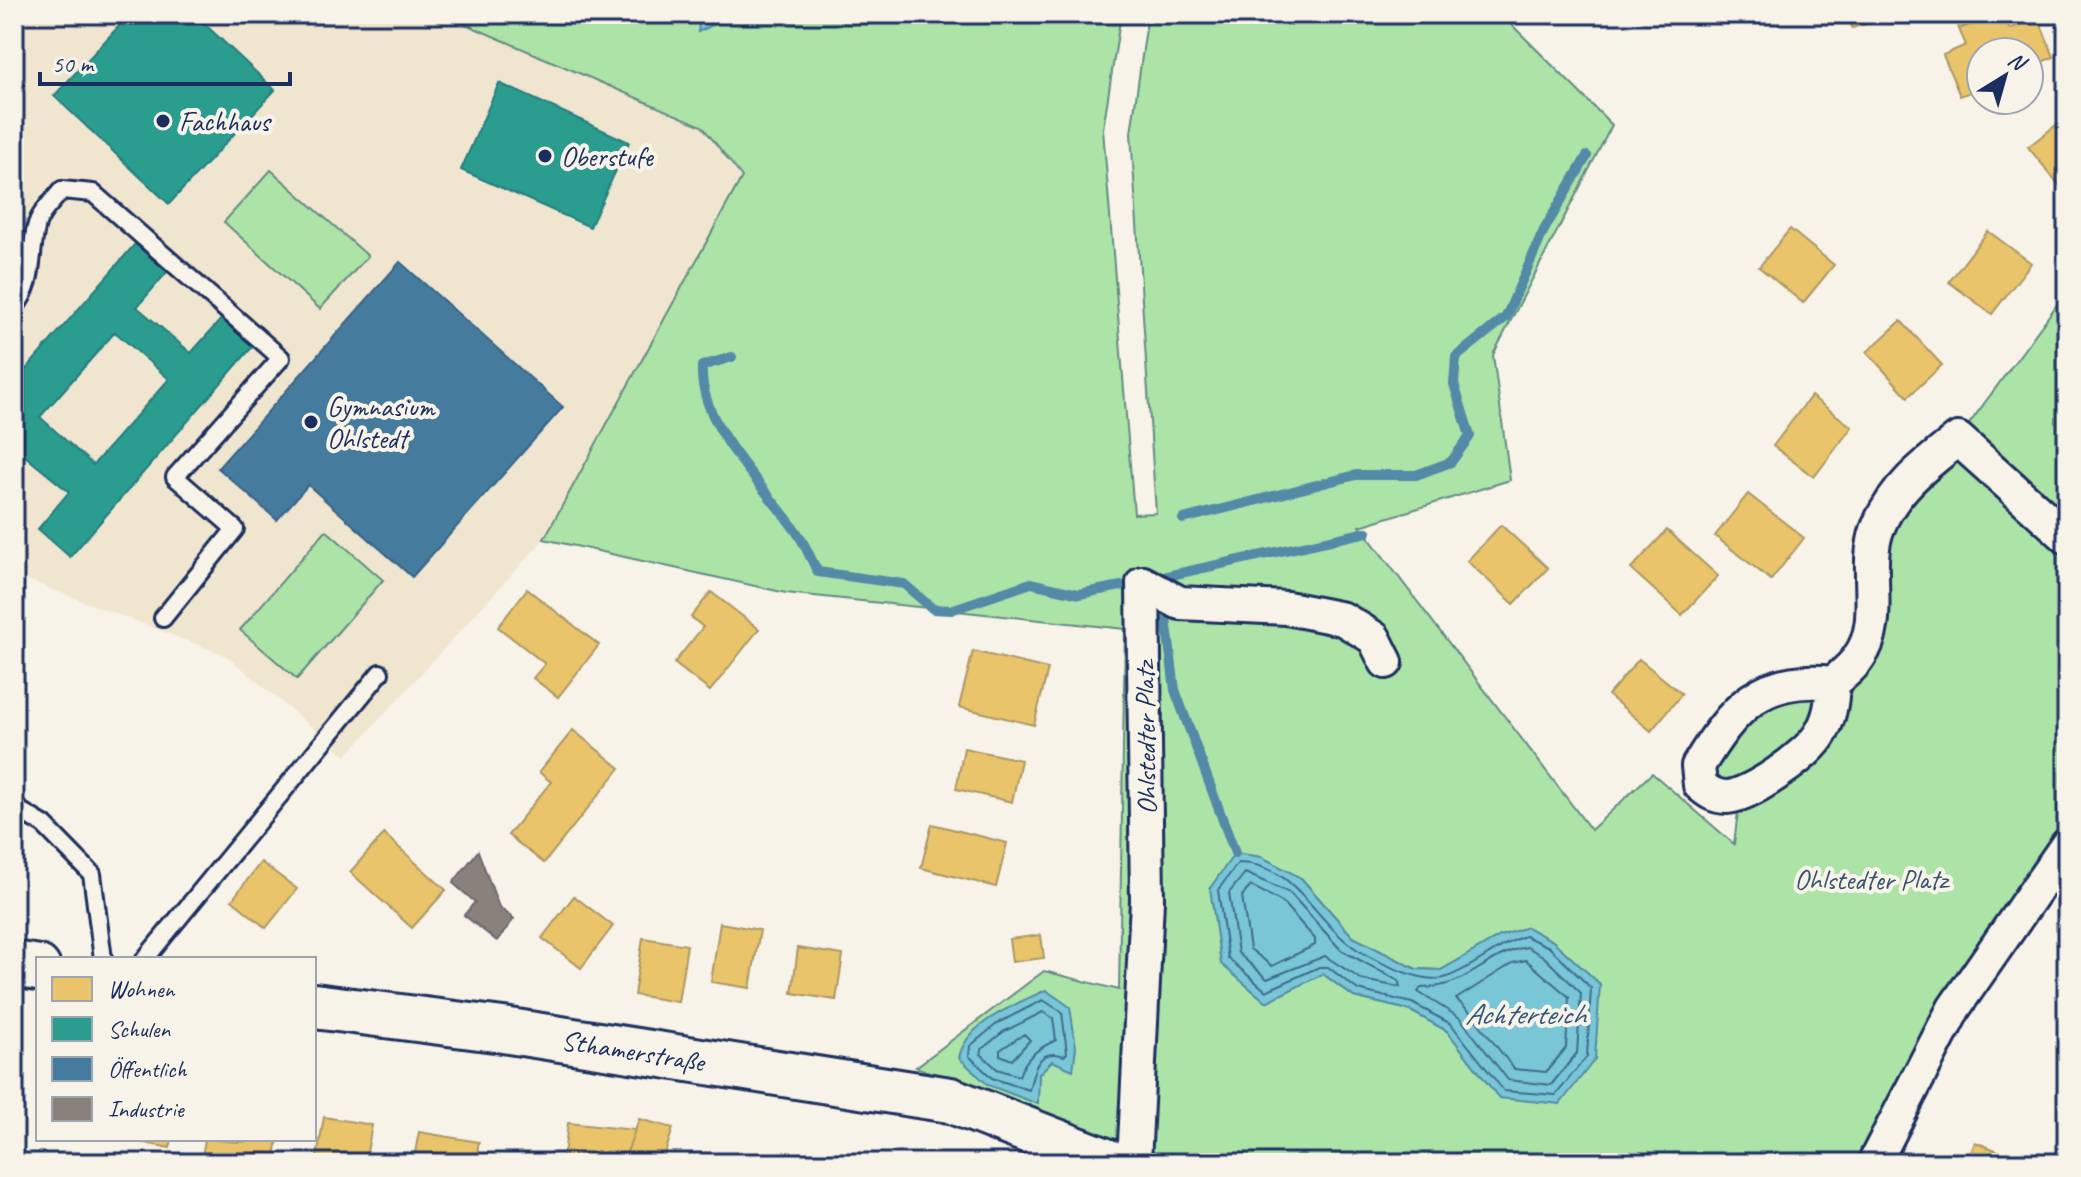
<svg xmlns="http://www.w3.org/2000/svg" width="2081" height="1177" font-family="Caveat,sans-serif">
	<rect width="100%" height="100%" fill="#f7f3e8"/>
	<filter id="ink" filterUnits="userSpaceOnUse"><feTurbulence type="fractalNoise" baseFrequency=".0125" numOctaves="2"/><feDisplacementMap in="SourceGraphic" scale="16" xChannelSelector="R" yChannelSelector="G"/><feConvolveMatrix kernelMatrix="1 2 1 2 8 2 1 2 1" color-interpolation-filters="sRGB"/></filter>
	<g filter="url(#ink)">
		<path fill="#f0e6cf" d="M14 14H442L702 126 742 177 544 539 346 756 227 656 14 575Z"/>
		<path fill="#ace4a8" stroke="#648a83" stroke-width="2" fill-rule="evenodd" d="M442 14H1121L1103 129 1134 514 1156 513 1131 133 1148 14H1501L1612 125 1493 355 1510 480 1360 526 1591 830 1652 773 1734 844 1740 795 1700 785 1746 701 1860 657 1876 533 1958 439 2067 291V845L1874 1163H1160L916 1067 1044 971 1119 990 1125 629 786 593 544 539 742 177 702 126ZM1301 878 1353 937 1416 969 1441 970 1471 954 1499 1098 1447 1031 1409 1010 1354 997 1323 974Z
			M271 170 368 256 320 309 224 222Z
			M326 530 383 580 297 679 240 630Z"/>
		<path fill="#79c6d7" stroke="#538aa7" stroke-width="2" d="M700 14H736L698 32Z
			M1235 853 1262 857 1301 878 1353 937 1416 969 1441 970 1500 936 1527 927 1553 941 1600 984 1595 1059 1560 1104 1499 1098 1447 1031 1409 1010 1354 997 1323 974 1266 1002 1221 964 1210 888Z
			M1046 990 1070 1007 1076 1047 1073 1070 1052 1061 1039 1074 1038 1104 988 1085 959 1058C966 1022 1015 1005 1046 990Z"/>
		<path fill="#e9c46a" stroke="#ab9766" stroke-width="2" d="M1848 14H1885L1886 18 1852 28Z
			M1953 14H1995L1959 29Z
			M1995 14H2004L2010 29 2038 17 2054 57 2029 67V52H1981V88L1960 96 1943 55 1966 45 1959 29Z
			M2065 118 2067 179 2059 185 2028 147Z
			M1790 229 1834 265 1803 303 1759 267Z
			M1988 231 2031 263 1992 314 1949 282Z
			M1901 321 1942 365 1908 397 1867 352Z
			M1811 396 1852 427 1814 477 1773 446Z
			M1748 494 1804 538 1771 580 1715 536Z
			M1501 525 1548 568 1514 604 1467 561Z
			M1667 530 1718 576 1682 615 1631 569Z
			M527 589 599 645 558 697 533 678 545 664 498 627Z
			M711 592 759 629 710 691 674 663 703 627 691 617Z
			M973 651 1048 669 1034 725 959 707Z
			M1639 659 1682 694 1651 731 1608 695Z
			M14 670 22 678 14 686Z
			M573 730 620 768 544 863 508 835 551 782 539 772Z
			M964 748 1021 760 1012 802 956 789Z
			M932 824 1007 843 996 887 921 868Z
			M384 834 446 890 412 928 350 872Z
			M261 862 297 889 266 928 232 900Z
			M574 896 613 926 581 968 542 938Z
			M720 923 760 930 750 988 711 982Z
			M1041 935 1044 958 1012 962 1009 939Z
			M643 938 687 945 678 1002 634 995Z
			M798 948 843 955 836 1000 792 993Z
			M324 1117 372 1125 365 1163H316Z
			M639 1119 673 1128 662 1163 624 1161Z
			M568 1123 635 1130 623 1163H563Z
			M419 1132 479 1142 475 1163H413Z
			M125 1139H172L170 1148Z
			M205 1139 238 1142 278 1139 274 1163H201Z
			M1975 1142 2030 1163H1967Z"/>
		<path fill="#2a9d8f" stroke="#267c80" stroke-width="2" fill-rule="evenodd" d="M130 14H194L275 90 169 204 54 96Z
			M499 83 629 142 590 227 461 170Z
			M135 244 167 272 137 307 191 353 223 317 254 345 70 557 38 529 69 492 14 447V383ZM115 332 169 379 93 465 40 417Z"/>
		<path fill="#457b9d" stroke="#38648a" stroke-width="2" d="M400 262 563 407 412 577 308 485 277 520 218 468Z"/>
		<path fill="#8a817c" stroke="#696873" stroke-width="2" d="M478 851 499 907 514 919 497 941 464 915 475 902 453 883Z"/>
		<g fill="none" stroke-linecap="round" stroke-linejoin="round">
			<path stroke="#416b8e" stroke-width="2" d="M1238 863C1293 863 1311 914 1348 943 1367 958 1420 984 1444 978 1473 969 1496 945 1525 936L1549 947 1591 988 1587 1056 1556 1095 1504 1091 1451 1024 1412 1003 1358 990 1328 967H1319L1266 991 1228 958 1218 890Z
				M1245 873 1290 893 1341 950 1399 981 1400 987 1362 980 1325 956 1267 979 1238 953 1229 893Z
				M1251 886 1282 902 1315 939V945L1272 966 1250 949 1242 896Z
				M1527 947 1543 956 1581 993 1577 1053 1551 1085 1508 1080 1460 1018 1418 992 1421 988C1469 988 1485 954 1527 947Z
				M1526 960 1569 997 1566 1048 1546 1072 1514 1069 1470 1012 1456 999 1513 963Z
				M1043 1000 1062 1012 1067 1053 1064 1056C1037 1047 1034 1071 1029 1090L992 1078 969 1056 970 1046 998 1023Z
				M1043 1012 1053 1018 1056 1040C1039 1048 1026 1056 1019 1076L997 1069 981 1054 982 1049 1003 1032Z
				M1024 1034 1030 1040 1012 1060 1000 1055V1050Z"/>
			<path stroke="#538aa7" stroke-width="10" d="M732 357 702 366C698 426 767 488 798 534 806 546 811 560 818 572L904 584 933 609 951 610 1031 583 1079 594 1121 586
				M1183 519 1356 475H1416L1451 462 1470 436 1454 384 1456 357 1506 317 1544 230 1587 156
				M1167 576 1367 532
				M1166 618 1175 690 1235 853"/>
			<g stroke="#1b2f5e" stroke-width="22">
				<path id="lane" d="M14 308C35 283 29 257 36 228 39 213 53 201 62 190L93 193 281 358 175 477 235 529 163 618
					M14 807 44 825 92 874 103 959
					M145 959 380 673"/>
			</g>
			<g stroke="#1b2f5e" stroke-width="38">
				<path id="street" d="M1143 583 1180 603 1287 608 1343 619 1374 638 1386 662
					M1833 683C1832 703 1830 719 1819 736 1806 756 1750 796 1727 797 1715 797 1708 792 1700 785L1698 766C1733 709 1761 674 1833 683 1842 675 1853 667 1859 657 1885 622 1863 570 1877 530 1892 490 1926 464 1958 439L2067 537
					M1134 1163 1147 901 1143 583
					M1874 1163 1954 1008 2067 845"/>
			</g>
			<g stroke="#1b2f5e" stroke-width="50">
				<g id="secondary">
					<path d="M14 964 38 968"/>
					<path id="s1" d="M314 1006 503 1030 950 1100 1111 1163"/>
				</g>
			</g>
			<use href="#lane" stroke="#f7f3e8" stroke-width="16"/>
			<use href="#street" stroke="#f7f3e8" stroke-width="32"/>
			<use href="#secondary" stroke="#f7f3e8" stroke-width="44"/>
		</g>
	</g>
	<g fill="#1b2f5e" stroke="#f7f3e8" stroke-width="3">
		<circle cx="163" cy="121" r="8"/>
		<circle cx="545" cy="156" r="8"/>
		<circle cx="311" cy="422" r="8"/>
	</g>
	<g text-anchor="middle" stroke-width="8" stroke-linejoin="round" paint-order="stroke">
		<g font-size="28" fill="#1b2f5e" stroke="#f7f3e8" text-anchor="start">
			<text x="179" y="131">Fachhaus</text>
			<text x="561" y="166">Oberstufe</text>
			<text x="327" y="416">Gymnasium<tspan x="327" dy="32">Ohlstedt</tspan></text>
		</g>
		<g font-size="28" fill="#1b2f5e" stroke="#f7f3e8">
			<text transform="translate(1145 738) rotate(-91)" y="10">Ohlstedter Platz</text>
			<text dy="10" stroke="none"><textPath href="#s1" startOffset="322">Sthamerstraße</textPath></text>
		</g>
		<g font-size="28" fill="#38536d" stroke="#f7f3e8">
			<text x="1871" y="889">Ohlstedter Platz</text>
		</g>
		<g font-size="30" font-style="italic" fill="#32557c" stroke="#f7f3e8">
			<text x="1525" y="1024">Achterteich</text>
		</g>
	</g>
	<rect width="2081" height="1177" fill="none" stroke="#f7f3e8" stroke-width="48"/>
	<rect x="24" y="24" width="2033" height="1129" fill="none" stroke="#1b2f5e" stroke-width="3" filter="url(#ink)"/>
	<rect x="36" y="957" width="280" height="184" fill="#f7f3e8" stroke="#9fa5b1" stroke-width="2"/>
	<rect x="52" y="977" width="40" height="24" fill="#e9c46a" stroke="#9fa5b1" stroke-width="2"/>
	<text x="108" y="997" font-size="24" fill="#1b2f5e">Wohnen</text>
	<rect x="52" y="1017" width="40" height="24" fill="#2a9d8f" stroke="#9fa5b1" stroke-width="2"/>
	<text x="108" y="1037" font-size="24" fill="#1b2f5e">Schulen</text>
	<rect x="52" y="1057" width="40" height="24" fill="#457b9d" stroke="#9fa5b1" stroke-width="2"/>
	<text x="108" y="1077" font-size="24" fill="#1b2f5e">Öffentlich</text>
	<rect x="52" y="1097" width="40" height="24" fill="#8a817c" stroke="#9fa5b1" stroke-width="2"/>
	<text x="108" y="1117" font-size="24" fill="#1b2f5e">Industrie</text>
	<g transform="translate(2005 76) rotate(37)"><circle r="38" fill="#f7f3e8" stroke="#9fa5b1" stroke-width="2"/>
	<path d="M0-6L14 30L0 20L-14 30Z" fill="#1b2f5e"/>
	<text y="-12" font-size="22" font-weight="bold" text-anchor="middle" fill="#1b2f5e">N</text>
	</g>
	<path d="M40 72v12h250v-12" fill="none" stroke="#1b2f5e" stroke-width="4"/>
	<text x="52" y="72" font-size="24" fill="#1b2f5e" stroke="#f7f3e8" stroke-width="6" paint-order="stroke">50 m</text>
</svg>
